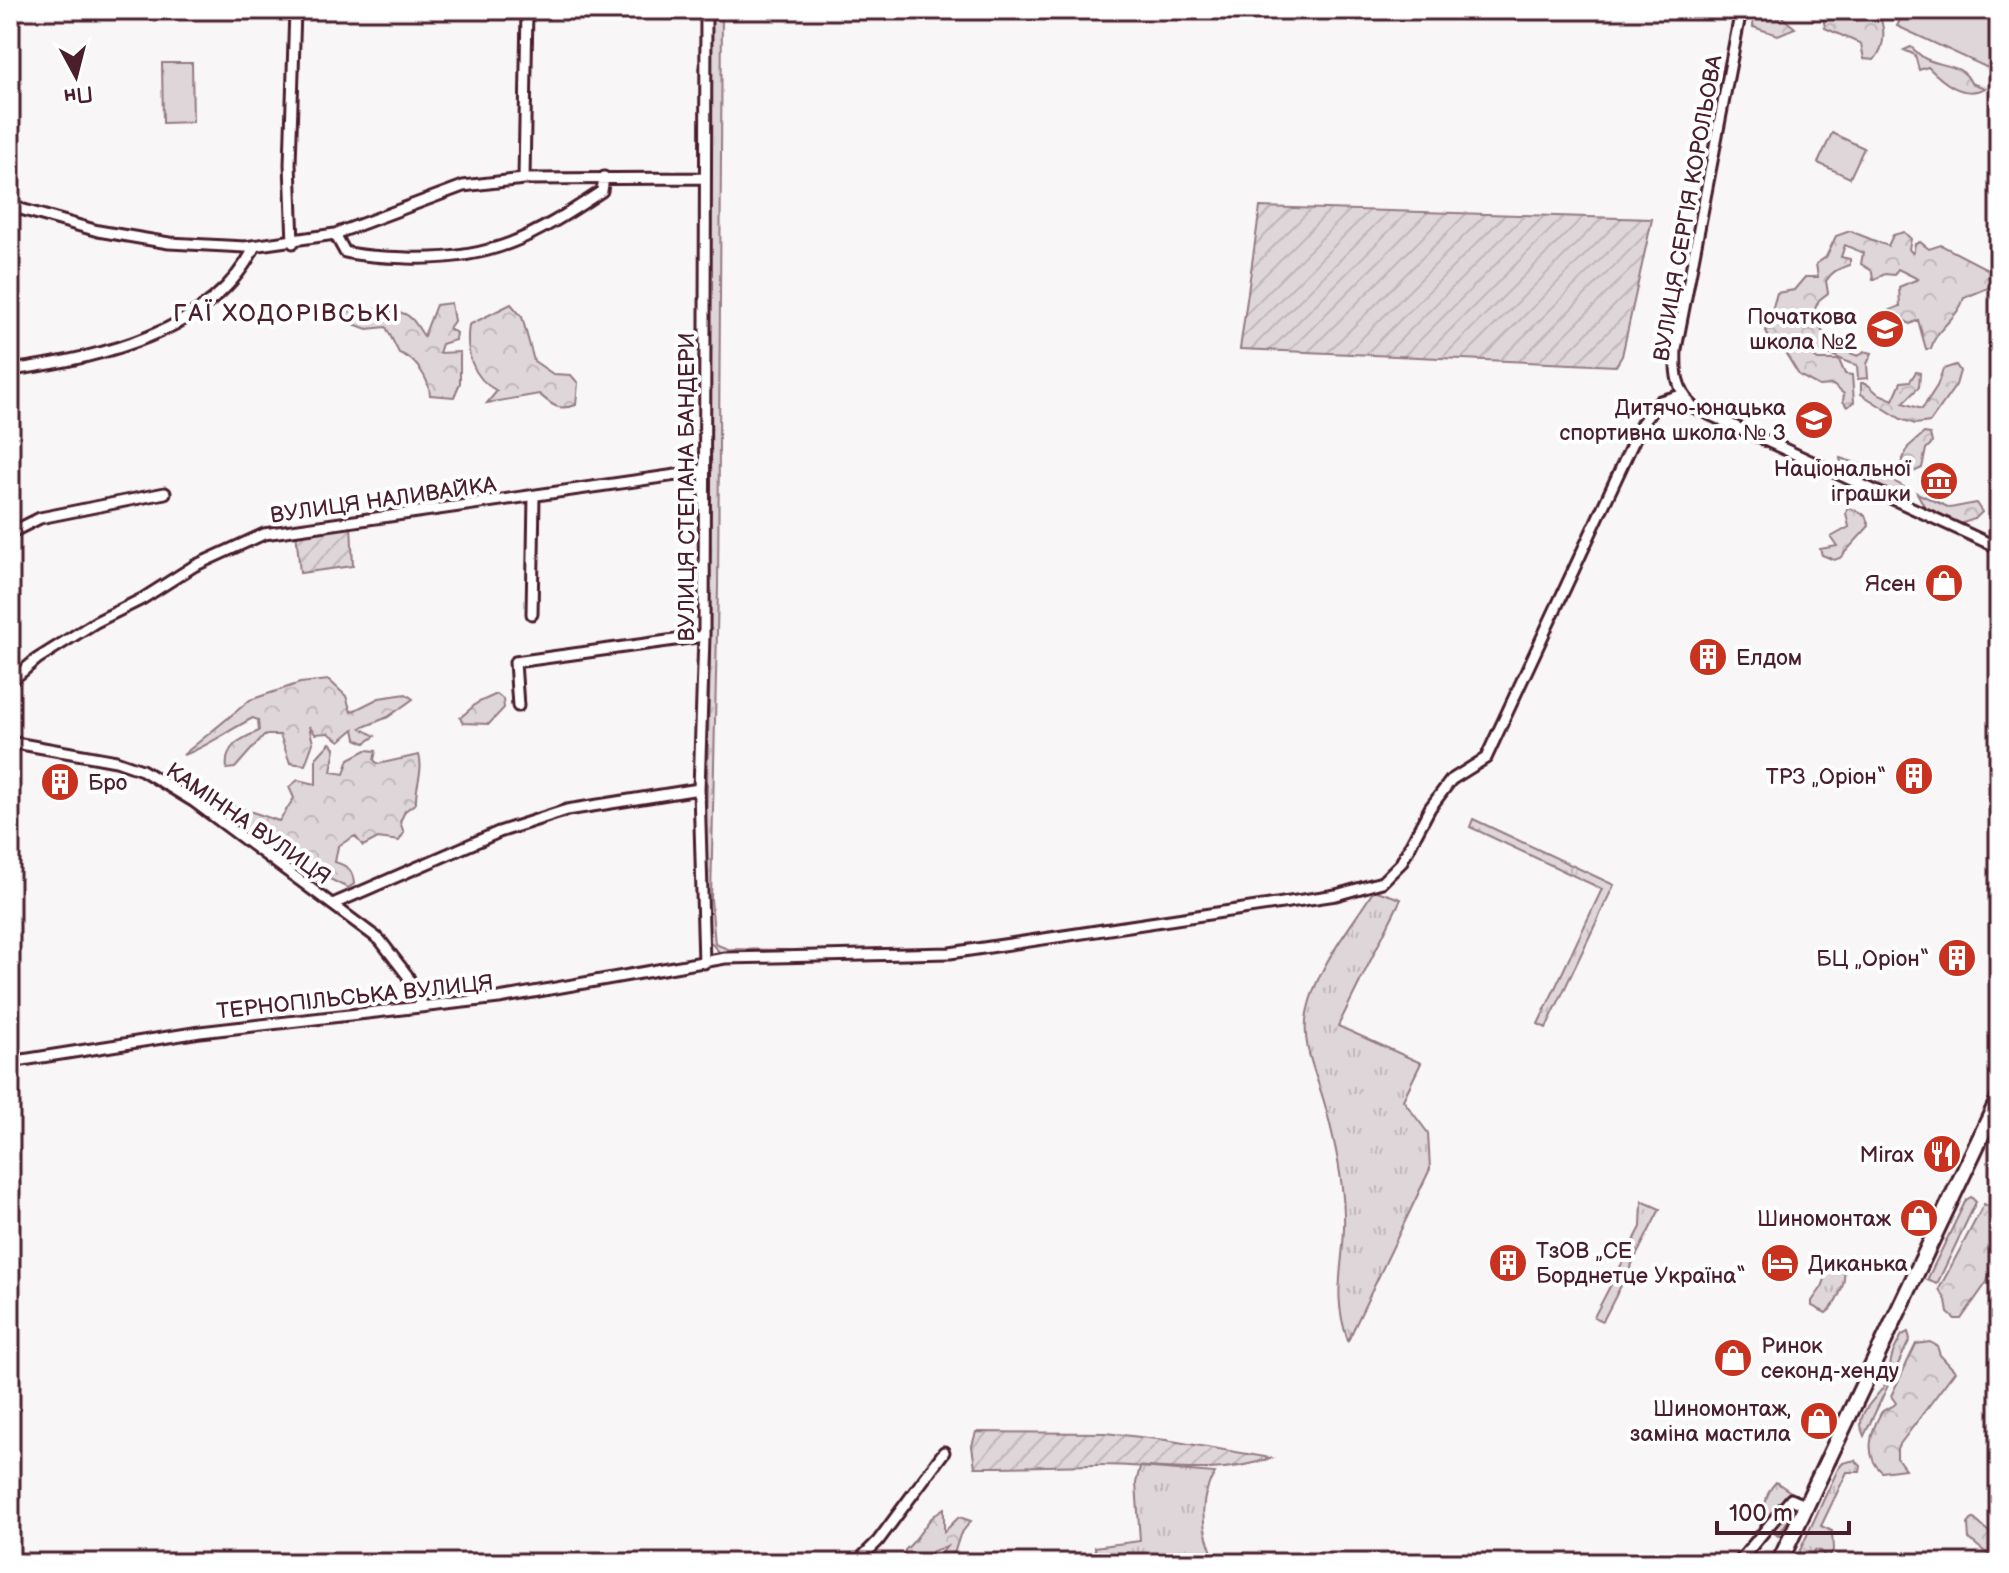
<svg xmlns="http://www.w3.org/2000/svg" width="2009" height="1573" font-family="'Balsamiq Sans',sans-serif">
	<defs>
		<pattern id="grass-tufts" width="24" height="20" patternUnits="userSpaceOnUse" patternTransform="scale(2)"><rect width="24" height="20" fill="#ded6d9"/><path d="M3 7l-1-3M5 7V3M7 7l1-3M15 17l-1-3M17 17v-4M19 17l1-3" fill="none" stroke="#c0b7ba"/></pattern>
		<pattern id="forest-crowns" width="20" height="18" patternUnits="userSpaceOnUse" patternTransform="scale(2)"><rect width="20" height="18" fill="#ded6d9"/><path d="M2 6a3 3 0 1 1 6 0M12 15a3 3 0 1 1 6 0" fill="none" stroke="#c0b7ba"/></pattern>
		<pattern id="garden-furrows" width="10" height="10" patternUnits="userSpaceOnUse" patternTransform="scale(2)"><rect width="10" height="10" fill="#ded6d9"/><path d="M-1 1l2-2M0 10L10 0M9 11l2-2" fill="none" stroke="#c0b7ba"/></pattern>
	</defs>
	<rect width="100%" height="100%" fill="#f8f6f7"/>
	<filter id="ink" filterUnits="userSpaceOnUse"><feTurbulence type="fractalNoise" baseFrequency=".0125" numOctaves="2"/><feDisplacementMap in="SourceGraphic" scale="16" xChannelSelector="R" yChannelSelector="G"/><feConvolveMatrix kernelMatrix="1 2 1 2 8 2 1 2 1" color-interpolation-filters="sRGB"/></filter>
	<g filter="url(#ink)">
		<path fill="url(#grass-tufts)" stroke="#947a82" stroke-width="2" d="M711 10H722L718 587 711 899 715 944 728 949 788 950 721 954 709 941 706 825 710 656Z
			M1473 819 1614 885 1546 1028 1538 1024 1602 889 1470 827Z
			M1374 890 1401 899 1338 1026 1421 1063 1403 1100 1428 1133 1430 1169 1348 1341C1330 1291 1346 1261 1344 1214 1343 1179 1334 1138 1325 1105 1316 1072 1301 1046 1307 1013 1316 967 1350 929 1374 890Z
			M1971 1197 1976 1202 1937 1284 1927 1280 1966 1200Z
			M1642 1201 1660 1209 1603 1321 1594 1317 1641 1227Z
			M1831 1264 1844 1272C1846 1284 1835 1307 1826 1313L1812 1306V1301L1822 1287Z
			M1908 1332 1910 1339 1864 1436C1850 1407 1889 1396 1890 1369 1890 1356 1895 1348 1902 1335Z
			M1855 1460 1861 1466 1860 1472H1847L1821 1526 1832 1531 1833 1550 1828 1562 1821 1551 1815 1550 1806 1563H1794L1838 1469 1843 1463Z
			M1140 1467 1215 1473C1196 1502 1202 1533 1217 1563H1099L1095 1560V1547L1140 1541 1136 1483Z"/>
		<path fill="url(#forest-crowns)" stroke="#947a82" stroke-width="2" d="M1754 10H1781L1783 18 1795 28 1778 35 1753 27Z
			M1822 10H1849L1856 20 1860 10H1877C1885 26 1887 45 1874 60L1864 59 1861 44 1825 28Z
			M1911 47C1916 51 1920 56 1926 59 1943 67 1963 64 1971 83L1985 88C1962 100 1941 80 1928 67L1919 70 1915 55 1904 50Z
			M1850 231 1888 246 1893 235 1904 232 1911 239 1909 249 1913 254 1915 244 1920 242 1929 249 1941 245 1999 275V289L1990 287 1964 298C1958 319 1935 328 1931 349H1926L1918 320 1910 324 1890 310 1900 306 1899 287 1918 279 1898 269 1894 275 1885 274 1873 280 1872 271 1861 264 1863 253 1845 245 1841 257 1850 259V265C1839 269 1833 270 1826 281L1828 293 1819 300 1813 313C1820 334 1836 349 1858 356L1864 351 1872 353 1867 364 1868 378 1858 379 1857 365C1840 362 1824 346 1807 352L1818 360H1839L1845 374 1852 375 1854 402 1847 407 1843 401 1844 394 1833 385 1819 386 1799 375 1783 349 1772 344 1766 331 1777 293 1794 290 1805 277H1818L1816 264 1826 257 1836 236Z
			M451 303 454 321 449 328 456 333 455 340 442 344 439 353 460 352V383L454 397 430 395C429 378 415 358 399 353L386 327 367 329 340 319 337 312C355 308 384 307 402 313 413 316 418 328 424 336L436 305Z
			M511 304 522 317 534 361 553 374 571 375 578 383 576 405C558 411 553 406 539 394L487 403 497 391C472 378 465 352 469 325Z
			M1956 365 1960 371 1956 385 1930 422 1915 424 1901 419 1861 394V383H1866L1877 393 1893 400 1901 382 1910 381 1916 372 1920 373 1919 387 1903 403 1922 409 1937 386 1943 369Z
			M1924 433 1930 434 1932 443 1926 449 1922 468 1911 473 1898 471 1908 447Z
			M1840 458 1869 467 1904 487V494L1894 496 1841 464Z
			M1917 493 1950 508 1976 503 1982 512 1975 519 1957 525 1927 511Z
			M1848 507 1865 515 1869 526 1840 558 1834 560 1822 555 1820 549 1837 546 1831 537 1849 527 1846 513Z
			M329 680 346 696 351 712 379 698 406 694 413 699 388 717 361 728 375 736 365 743 356 739 354 729 340 741 328 733 315 734 309 726 313 743 305 765 290 763 280 735H264L235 768 227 769C224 746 240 739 259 731L258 720 253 718C234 727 200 751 183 755L250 700 300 683Z
			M497 694 503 699 504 708 489 724 463 723 460 718 477 703Z
			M330 743 335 748 331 772 344 774 349 759 366 750 376 751 374 760 378 764 419 755C424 771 415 786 416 803L405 811 400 822 404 833 399 841 378 838 363 846 355 836 338 846 335 862C348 866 353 870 354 884L348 888 330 879 317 881 294 859 282 858C274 849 264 849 256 842 235 825 219 809 195 797L198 788 205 787 225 803 279 821 294 798 289 787 298 780 316 784V758Z
			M1984 1204 1990 1207 1993 1216 1999 1217V1264L1991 1269 1987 1282 1961 1319H1955L1948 1313 1946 1300 1939 1289Z
			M1930 1342 1937 1346 1940 1355 1955 1371 1897 1448V1458L1905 1469 1882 1472C1864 1457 1870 1432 1881 1413 1885 1407 1892 1409 1896 1403L1891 1396 1916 1344Z
			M1776 1482 1792 1493 1797 1506 1778 1536C1760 1524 1762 1496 1776 1482Z
			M944 1508V1532L959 1517 971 1521 960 1535 951 1563H934L947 1546 933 1551 923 1561 904 1557 905 1550C920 1538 926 1518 944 1508Z
			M1973 1518 1999 1541V1563L1969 1539 1968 1524Z"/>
		<path fill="url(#garden-furrows)" stroke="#947a82" stroke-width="2" d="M1260 207 1652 219 1622 356 1616 366 1240 349Z
			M351 525 353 566 300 573 296 531Z
			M976 1432 1105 1433 1166 1440 1271 1458C1214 1478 1157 1465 1099 1465 1057 1466 1016 1467 975 1467L972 1446Z"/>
		<path fill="#ded6d9" stroke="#947a82" stroke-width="2" d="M1905 10H1999V45L1988 68 1897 26Z
			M192 63 193 122 163 123 162 63Z
			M1832 133 1864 148 1850 178 1818 163Z"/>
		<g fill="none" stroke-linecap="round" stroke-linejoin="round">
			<g stroke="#4a1f2b" stroke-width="15">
				<path id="minor" d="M1741 10 1676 349C1675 373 1676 388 1693 407L1999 548
					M524 179 527 10
					M10 206 98 231 169 243 245 247 335 234 463 186 524 179 704 178
					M335 234 345 252C365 257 386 257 407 258 492 261 533 237 602 191L604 177
					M293 243 290 164 295 10
					M10 370C96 359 213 333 255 246
					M10 533 40 518 165 493
					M532 614 534 496
					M10 682 37 659 96 622 142 599 194 566 264 534 704 471
					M518 706 515 662 704 636
					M10 742 116 761 142 770 193 801 380 940 407 975 423 1006
					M333 904 499 832 567 810 699 789
					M704 963 699 789 704 636 706 10
					M10 1062 200 1032 499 998 725 958 950 953 1336 895 1382 882 1401 863 1430 808 1451 780 1486 758 1642 423 1660 401 1682 395
					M856 1563 878 1541 944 1452
					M1738 1563 1791 1499 1807 1506"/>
			</g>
			<g stroke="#4a1f2b" stroke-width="20">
				<path id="trunk" d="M1779 1563 1999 1098"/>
			</g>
			<use href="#minor" stroke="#fff" stroke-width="9"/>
			<use href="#trunk" stroke="#fff" stroke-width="14"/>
		</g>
	</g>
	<defs>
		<g id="school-disc" transform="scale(2)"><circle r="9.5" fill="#c8321e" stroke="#fff"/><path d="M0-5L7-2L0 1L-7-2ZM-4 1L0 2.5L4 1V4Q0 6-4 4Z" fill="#fff"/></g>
		<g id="museum-disc" transform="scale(2)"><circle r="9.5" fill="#c8321e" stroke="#fff"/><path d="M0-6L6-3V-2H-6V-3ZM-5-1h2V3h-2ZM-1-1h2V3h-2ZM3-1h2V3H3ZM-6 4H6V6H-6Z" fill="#fff"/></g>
		<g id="shop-disc" transform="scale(2)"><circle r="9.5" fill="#c8321e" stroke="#fff"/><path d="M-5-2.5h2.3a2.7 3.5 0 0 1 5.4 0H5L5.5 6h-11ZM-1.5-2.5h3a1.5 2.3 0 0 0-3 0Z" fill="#fff"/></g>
		<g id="building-disc" transform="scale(2)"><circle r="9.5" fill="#c8321e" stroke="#fff"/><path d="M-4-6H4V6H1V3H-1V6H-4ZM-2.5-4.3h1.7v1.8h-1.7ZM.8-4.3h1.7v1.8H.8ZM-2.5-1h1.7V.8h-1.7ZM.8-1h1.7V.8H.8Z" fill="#fff"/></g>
		<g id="restaurant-disc" transform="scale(2)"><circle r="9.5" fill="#c8321e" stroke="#fff"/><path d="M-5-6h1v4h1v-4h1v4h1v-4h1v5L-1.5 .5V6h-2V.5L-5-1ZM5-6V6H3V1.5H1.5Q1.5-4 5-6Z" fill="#fff"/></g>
		<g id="hotel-disc" transform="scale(2)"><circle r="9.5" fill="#c8321e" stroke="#fff"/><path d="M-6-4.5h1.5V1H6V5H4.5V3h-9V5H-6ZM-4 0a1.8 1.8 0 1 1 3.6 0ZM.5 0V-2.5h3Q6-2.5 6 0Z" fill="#fff"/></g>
	</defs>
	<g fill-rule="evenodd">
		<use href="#school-disc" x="1885" y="329"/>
		<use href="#school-disc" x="1814" y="420"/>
		<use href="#museum-disc" x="1939" y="481"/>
		<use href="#shop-disc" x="1944" y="583"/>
		<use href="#building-disc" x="1708" y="657"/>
		<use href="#building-disc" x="1914" y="776"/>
		<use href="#building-disc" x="60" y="782"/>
		<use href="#building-disc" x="1957" y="958"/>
		<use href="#restaurant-disc" x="1942" y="1154"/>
		<use href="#shop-disc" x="1919" y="1218"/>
		<use href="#building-disc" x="1508" y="1263"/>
		<use href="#hotel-disc" x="1780" y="1263"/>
		<use href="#shop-disc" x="1733" y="1358"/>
		<use href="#shop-disc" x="1819" y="1421"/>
	</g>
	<g text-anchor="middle" stroke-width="8" stroke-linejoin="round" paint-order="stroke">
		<g font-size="22" fill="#4a1f2b" stroke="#fff">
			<text transform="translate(1687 208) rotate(-80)" y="8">ВУЛИЦЯ СЕРГІЯ КОРОЛЬОВА</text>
			<text transform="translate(686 487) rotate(-90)" y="8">ВУЛИЦЯ СТЕПАНА БАНДЕРИ</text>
			<text transform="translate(383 499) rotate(-8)" y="8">ВУЛИЦЯ НАЛИВАЙКА</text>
			<text transform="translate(249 823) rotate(35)" y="8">КАМІННА ВУЛИЦЯ</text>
			<text transform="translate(355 996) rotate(-6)" y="8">ТЕРНОПІЛЬСЬКА ВУЛИЦЯ</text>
		</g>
		<g font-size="22" fill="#4a1f2b" stroke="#fff" text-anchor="end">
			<text x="1857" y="324">Початкова<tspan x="1857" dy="25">школа №2</tspan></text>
			<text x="1786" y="415">Дитячо-юнацька<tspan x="1786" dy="25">спортивна школа № 3</tspan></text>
			<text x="1911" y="476">Національної<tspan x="1911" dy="25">іграшки</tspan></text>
			<text x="1916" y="591">Ясен</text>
			<text x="1736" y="665" text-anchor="start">Елдом</text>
			<text x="1886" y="784">ТРЗ „Оріон“</text>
			<text x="88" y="790" text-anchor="start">Бро</text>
			<text x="1929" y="966">БЦ „Оріон“</text>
			<text x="1914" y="1162">Mirax</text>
			<text x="1891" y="1226">Шиномонтаж</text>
			<text x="1536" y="1258" text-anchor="start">ТзОВ „СЕ<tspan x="1536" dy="25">Борднетце Україна“</tspan></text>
			<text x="1808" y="1271" text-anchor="start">Диканька</text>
			<text x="1761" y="1353" text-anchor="start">Ринок<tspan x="1761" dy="25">секонд-хенду</tspan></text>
			<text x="1791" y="1416">Шиномонтаж,<tspan x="1791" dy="25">заміна мастила</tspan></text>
		</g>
		<g font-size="24" letter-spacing="2" fill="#4a1f2b" stroke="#fff">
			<text x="287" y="321">ГАЇ ХОДОРІВСЬКІ</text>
		</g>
	</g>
	<rect width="2009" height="1573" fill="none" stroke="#fff" stroke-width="40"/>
	<rect x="20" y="20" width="1969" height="1533" fill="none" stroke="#4a1f2b" stroke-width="3" filter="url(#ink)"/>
	<g transform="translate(76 76) rotate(173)" stroke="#ffffff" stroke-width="6" paint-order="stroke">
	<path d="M0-6L14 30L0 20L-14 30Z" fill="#4a1f2b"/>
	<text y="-12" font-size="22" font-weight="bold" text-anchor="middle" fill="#4a1f2b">Пн</text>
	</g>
	<path d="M1717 1521v12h132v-12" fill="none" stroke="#4a1f2b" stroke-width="4"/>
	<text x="1729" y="1521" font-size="24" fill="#4a1f2b" stroke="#ffffff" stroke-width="6" paint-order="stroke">100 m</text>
</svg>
